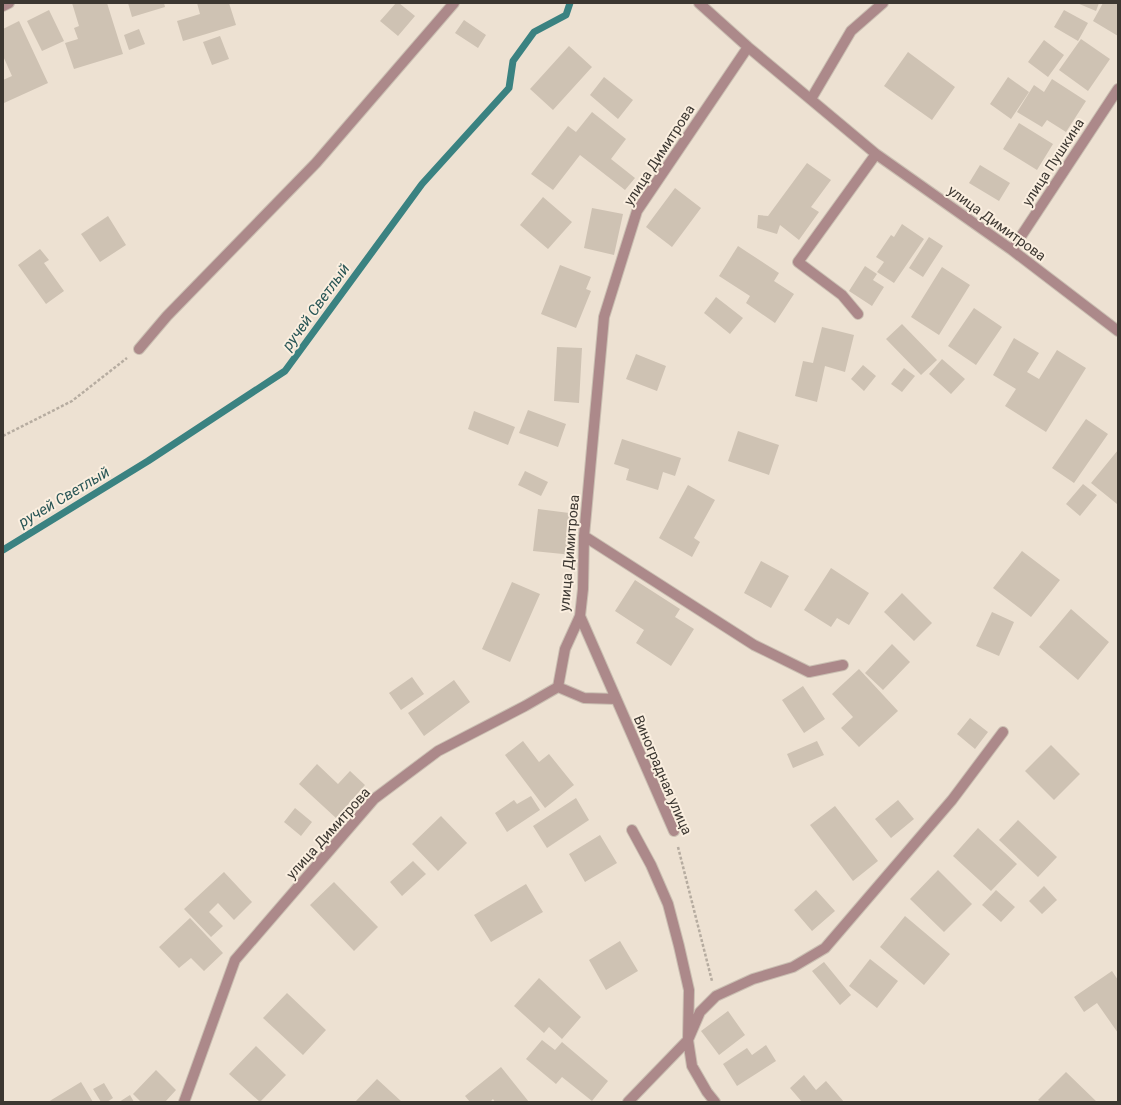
<svg xmlns="http://www.w3.org/2000/svg" width="1121" height="1105" font-family="Roboto,sans-serif">
	<rect width="100%" height="100%" fill="#ede1d2"/>
	<g fill="none" stroke-linecap="round" stroke-linejoin="round">
		<path stroke="#3a8281" stroke-width="7" d="M3 550 148 461 285 371 422 184 509 88 513 61 534 32 566 15 570 3"/>
	</g>
	<path fill="#cec2b3" d="M72 3H107L123 54 74 69 65 43 78 39 74 28 79 26Z
		M128 3H164L165 7 132 17Z
		M197 3H229L236 25 183 41 177 21 200 14Z
		M396 3H399L415 16 398 36 380 21Z
		M1077 3H1099L1096 11Z
		M1103 3H1118V36L1093 21Z
		M49 10 64 41 42 51 27 21Z
		M1064 10 1088 23 1078 41 1054 27Z
		M464 20 486 35 478 48 455 33Z
		M19 21 48 83 4 103 3 80 12 76 3 56V29Z
		M139 29 145 44 129 50 124 35Z
		M220 36 229 59 212 65 203 42Z
		M1081 39 1110 59 1088 91 1059 70Z
		M1044 40 1064 55 1048 77 1028 62Z
		M569 46 592 67 553 110 530 89Z
		M908 52 955 87 932 120 884 86Z
		M604 77 633 100 618 119 590 95Z
		M1008 77 1029 92 1011 119 990 104Z
		M1052 79 1086 101 1066 132 1047 120 1042 127 1017 112 1034 85 1044 92Z
		M592 112 626 139 611 159 635 178 625 190 580 155 553 190 531 174 568 126 576 132Z
		M1019 123 1053 144 1037 170 1003 149Z
		M807 163 831 180 811 207 819 212 799 240 780 225 777 234 757 228 758 215 768 216Z
		M980 165 1010 183 999 201 969 183Z
		M675 188 701 208 672 247 646 227Z
		M543 197 572 222 548 249 520 225Z
		M592 208 623 214 614 255 584 248Z
		M108 216 126 245 100 262 81 234Z
		M902 224 924 239 894 283 877 272 884 262 876 257 891 235 894 237Z
		M929 237 943 246 923 277 909 268Z
		M738 246 779 273 774 281 794 294 775 323 746 303 750 296 719 276Z
		M40 249 49 260 44 263 64 291 46 304 18 265Z
		M560 265 591 277 586 289 591 291 576 328 541 314Z
		M865 266 877 274 873 280 884 287 872 306 849 291Z
		M942 267 970 285 939 335 911 317Z
		M716 297 743 318 730 334 704 313Z
		M974 308 1002 327 976 365 948 346Z
		M902 324 937 360 921 375 886 339Z
		M822 327 854 335 845 372 825 366 817 402 795 396 803 361 813 363Z
		M1014 338 1039 353 1027 372 1039 379 1057 350 1086 368 1046 432 1005 406 1016 389 993 375Z
		M557 347 582 348 579 403 554 401Z
		M636 354 666 366 657 391 626 379Z
		M942 359 965 379 951 394 929 374Z
		M863 365 876 376 864 391 851 379Z
		M904 368 915 376 902 392 891 384Z
		M528 410 566 424 558 447 519 433Z
		M474 411 515 427 508 445 468 429Z
		M1086 419 1108 434 1074 483 1052 468Z
		M738 431 779 445 769 475 728 461Z
		M622 439 681 458 675 476 663 472 658 490 626 480 629 469 614 464Z
		M1118 450V503L1117 504 1091 483Z
		M525 471 548 482 541 496 518 485Z
		M1083 484 1097 495 1080 516 1066 504Z
		M688 485 715 500 694 538 700 542 692 557 659 538Z
		M538 509 577 514 573 555 533 551Z
		M1022 551 1060 580 1031 617 993 588Z
		M761 561 789 576 771 608 744 593Z
		M831 568 869 593 849 625 837 618 831 627 804 610Z
		M635 580 680 609 675 617 694 629 671 666 636 643 644 630 615 611Z
		M512 582 540 594 510 662 482 649Z
		M902 593 932 623 914 641 884 612Z
		M1071 609 1109 642 1078 680 1039 647Z
		M992 612 1014 622 999 656 976 646Z
		M892 644 910 662 883 690 865 673Z
		M859 669 898 711 859 747 841 728 853 717 832 694Z
		M412 677 424 694 401 710 389 693Z
		M454 680 470 702 424 736 408 713Z
		M803 686 825 719 804 733 782 700Z
		M970 718 988 732 975 749 957 734Z
		M523 741 539 762 549 754 574 785 545 808 505 755Z
		M817 741 824 755 793 768 787 754Z
		M1051 745 1080 774 1054 800 1025 771Z
		M317 764 338 784 350 771 365 785 336 818 299 784Z
		M531 796 540 810 507 832 495 813 514 800 517 804Z
		M576 798 589 820 547 848 533 826Z
		M898 800 914 819 891 838 875 819Z
		M835 806 878 861 853 881 810 825Z
		M295 808 312 822 301 836 284 822Z
		M441 816 467 843 438 871 412 844Z
		M1018 820 1057 857 1038 877 999 840Z
		M978 828 1017 864 991 891 953 856Z
		M600 835 617 863 585 882 569 854Z
		M413 861 426 874 402 896 390 882Z
		M938 870 972 904 944 932 910 899Z
		M224 872 252 902 234 920 218 903 209 912 223 926 211 937 184 909Z
		M334 882 378 927 354 951 310 905Z
		M526 884 543 912 491 942 474 915Z
		M1044 886 1057 900 1042 914 1029 901Z
		M816 890 835 911 812 931 794 910Z
		M996 890 1015 907 1001 922 982 905Z
		M905 916 950 954 924 985 880 947Z
		M190 918 223 953 204 971 191 958 179 968 159 947Z
		M620 941 638 971 606 990 589 960Z
		M870 959 898 981 877 1008 849 986Z
		M824 962 851 995 840 1005 812 971Z
		M1112 971 1118 980V1033L1097 1003 1084 1012 1074 997Z
		M539 978 581 1017 562 1039 549 1027 544 1033 514 1006Z
		M287 993 326 1030 303 1055 263 1018Z
		M728 1011 745 1035 719 1055 701 1031Z
		M542 1040 555 1050 562 1042 608 1081 592 1101 562 1077 556 1084 526 1059Z
		M766 1045 776 1061 737 1086 723 1064 747 1048 752 1055Z
		M256 1046 286 1075 260 1102 229 1074Z
		M501 1067 529 1102H495L493 1099 490 1102H470L465 1096Z
		M156 1070 176 1090 165 1102H141L133 1094Z
		M1066 1072 1097 1102H1041L1038 1100Z
		M804 1075 816 1090 826 1081 844 1102H802L790 1088Z
		M377 1079 402 1102H355Z
		M81 1082 93 1102H48Z
		M104 1083 113 1098 107 1102H101L93 1089Z
		M130 1095 134 1102H119Z"/>
	<g fill="none" stroke-linecap="round" stroke-linejoin="round">
		<g stroke="#cabfb2" stroke-width="12">
			<path id="minor" d="M699 3 748 47 876 154 1012 250 1118 331
				M3 6 9 3
				M811 99 851 31 883 3
				M1012 250 1118 89
				M858 314 842 295 798 262 876 154
				M139 349 167 316 316 163 454 3
				M584 536 754 645 809 672 843 665
				M580 616 674 831
				M558 687 584 698 616 699
				M632 830 651 865 668 904 679 946 689 990 688 1040 692 1066 707 1092 715 1102
				M184 1102 235 960 374 799 438 751 525 706 558 687 565 649 580 616 583 589 584 536 604 317 637 211 748 47
				M628 1102 688 1040 700 1012 716 996 753 979 793 967 825 948 952 800 1003 732"/>
		</g>
		<path stroke="#b6aca0" stroke-width="2.5" stroke-dasharray="3 2" stroke-linecap="butt" d="M3 436 72 401 127 358
			M678 847 712 981"/>
		<use href="#minor" stroke="#ac898a" stroke-width="10"/>
	</g>
	<g text-anchor="middle" stroke-width="4" stroke-linejoin="round" paint-order="stroke">
		<g font-size="14" fill="#3c3731" stroke="#faeedf">
			<text transform="translate(659 155) rotate(-57)" y="5">улица Димитрова</text>
			<text transform="translate(1053 162) rotate(-57)" y="5">улица Пушкина</text>
			<text transform="translate(997 223) rotate(36)" y="5">улица Димитрова</text>
			<text transform="translate(569 553) rotate(-85)" y="5">улица Димитрова</text>
			<text transform="translate(663 775) rotate(67)" y="5">Виноградная улица</text>
			<text transform="translate(328 833) rotate(-48)" y="5">улица Димитрова</text>
		</g>
		<g font-size="15" font-style="italic" fill="#295656" stroke="#faeedf">
			<text transform="translate(316 307) rotate(-54)" y="5">ручей Светлый</text>
			<text transform="translate(64 497) rotate(-31)" y="5">ручей Светлый</text>
		</g>
	</g>
	<rect width="1121" height="1105" fill="none" stroke="#3c3731" stroke-width="8"/>
</svg>
